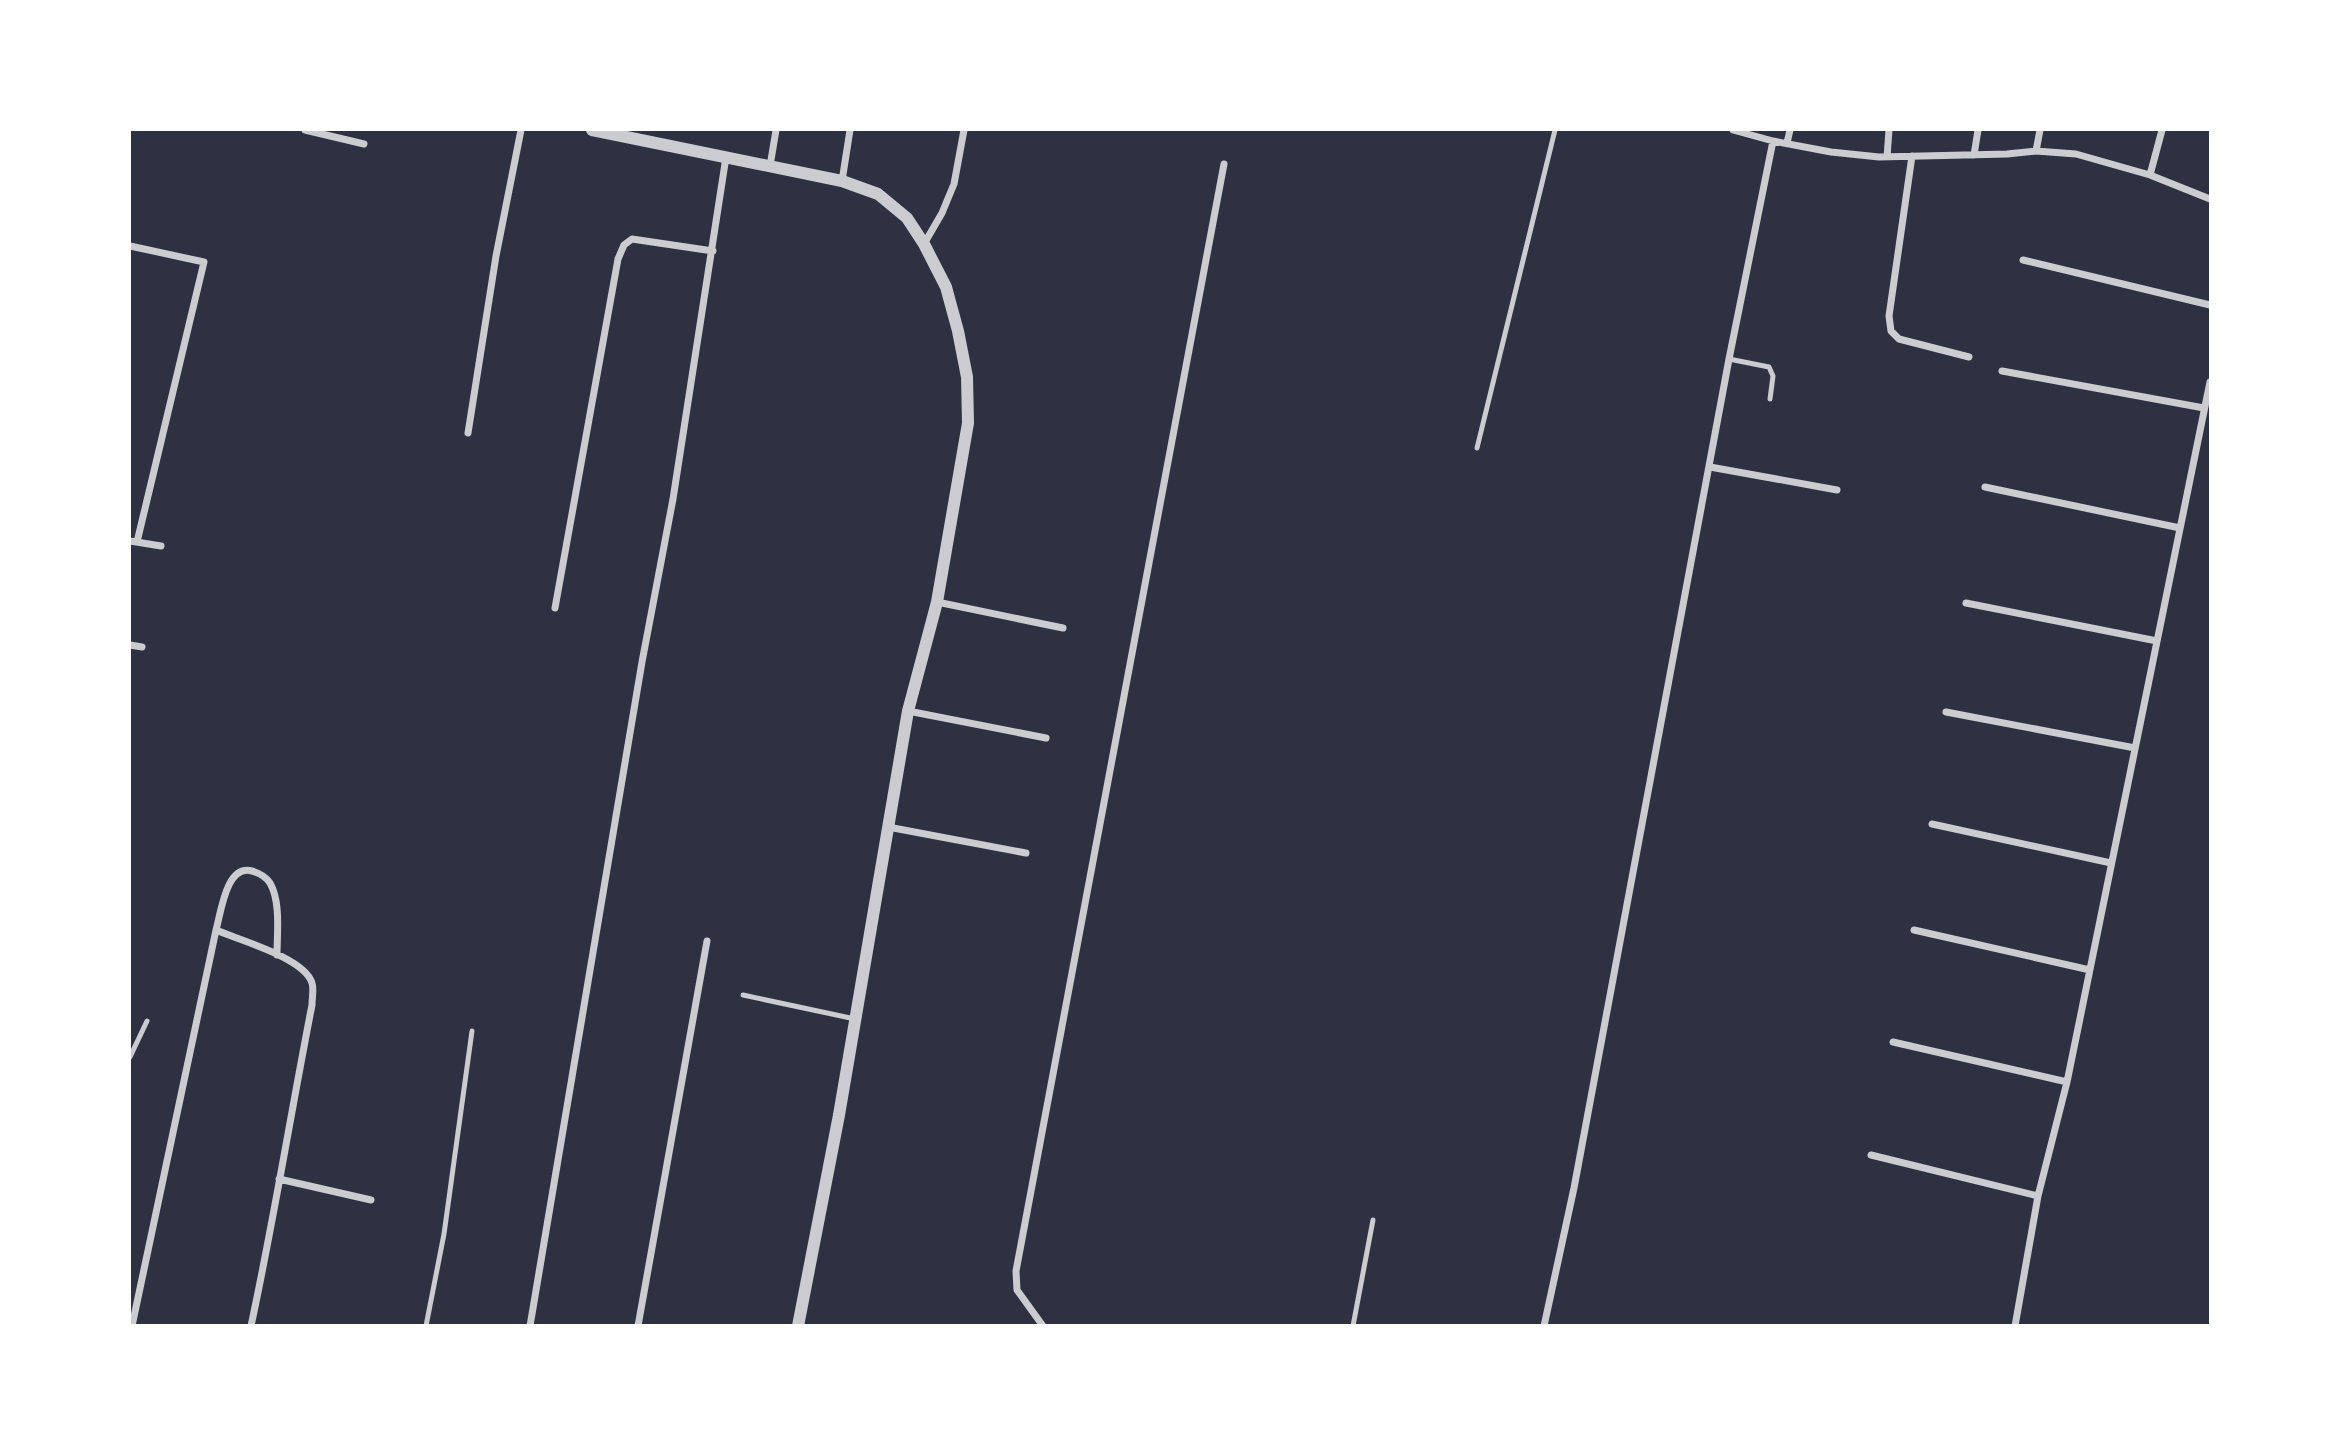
<svg xmlns="http://www.w3.org/2000/svg" width="2340" height="1455" font-family="'DM Sans',sans-serif">
	<rect width="100%" height="100%" fill="#2d3142"/>
	<g fill="none" stroke-linecap="round" stroke-linejoin="round">
		<path stroke="#caccd0" stroke-width="5" d="M1729 359 1769 367 1773 376 1770 399
			M1477 448 1555 130
			M743 995 855 1019
			M130 1057 147 1021
			M426 1326 444 1234 472 1031
			M1353 1326 1373 1220"/>
		<path stroke="#caccd0" stroke-width="7" d="M305 130 364 144
			M1733 130 1773 141 1831 152 1879 157 2007 154 2036 151 2076 154 2150 175 2210 199
			M1787 143 1790 130
			M2036 151 2040 130
			M1974 155 1978 130
			M1912 156 1889 316 1891 331 1899 339 1969 357
			M1887 157 1889 130
			M770 166 776 130
			M2150 175 2162 130
			M842 181 850 130
			M924 244 942 213 954 184 964 130
			M130 246 204 262 137 542
			M2023 260 2210 305
			M2002 371 2204 408
			M468 433 496 256 521 130
			M1710 467 1837 490
			M1985 487 2180 528
			M130 541 161 546
			M937 602 1063 628
			M1966 603 2157 641
			M555 608 618 259 624 245 632 239 713 251
			M130 645 142 647
			M908 711 1046 738
			M1946 712 2135 748
			M1932 824 2111 863
			M888 827 1026 853
			M216 930C239 940 305 958 312 983 314 989 312 998 312 1005 291 1112 274 1219 251 1326
			M1914 930 2090 970
			M1893 1042 2067 1082
			M1871 1155 2038 1196
			M279 1179 371 1200
			M132 1326 216 930C221 913 226 864 252 871 259 873 266 877 270 883 281 902 277 934 277 955
			M530 1326 642 662 673 499 726 157
			M638 1326 707 941
			M1043 1326 1017 1290 1016 1271 1224 164
			M1544 1326 1574 1188 1729 359 1773 141
			M2015 1326 2038 1196 2067 1082 2210 382"/>
		<path stroke="#caccd0" stroke-width="12" d="M592 130 842 181 878 194 907 218 924 244 946 287 958 331 967 377 968 423 937 602 908 711 839 1115 798 1326"/>
	</g>
	<rect width="2340" height="1455" fill="none" stroke="#ffffff" stroke-width="262"/>
</svg>
